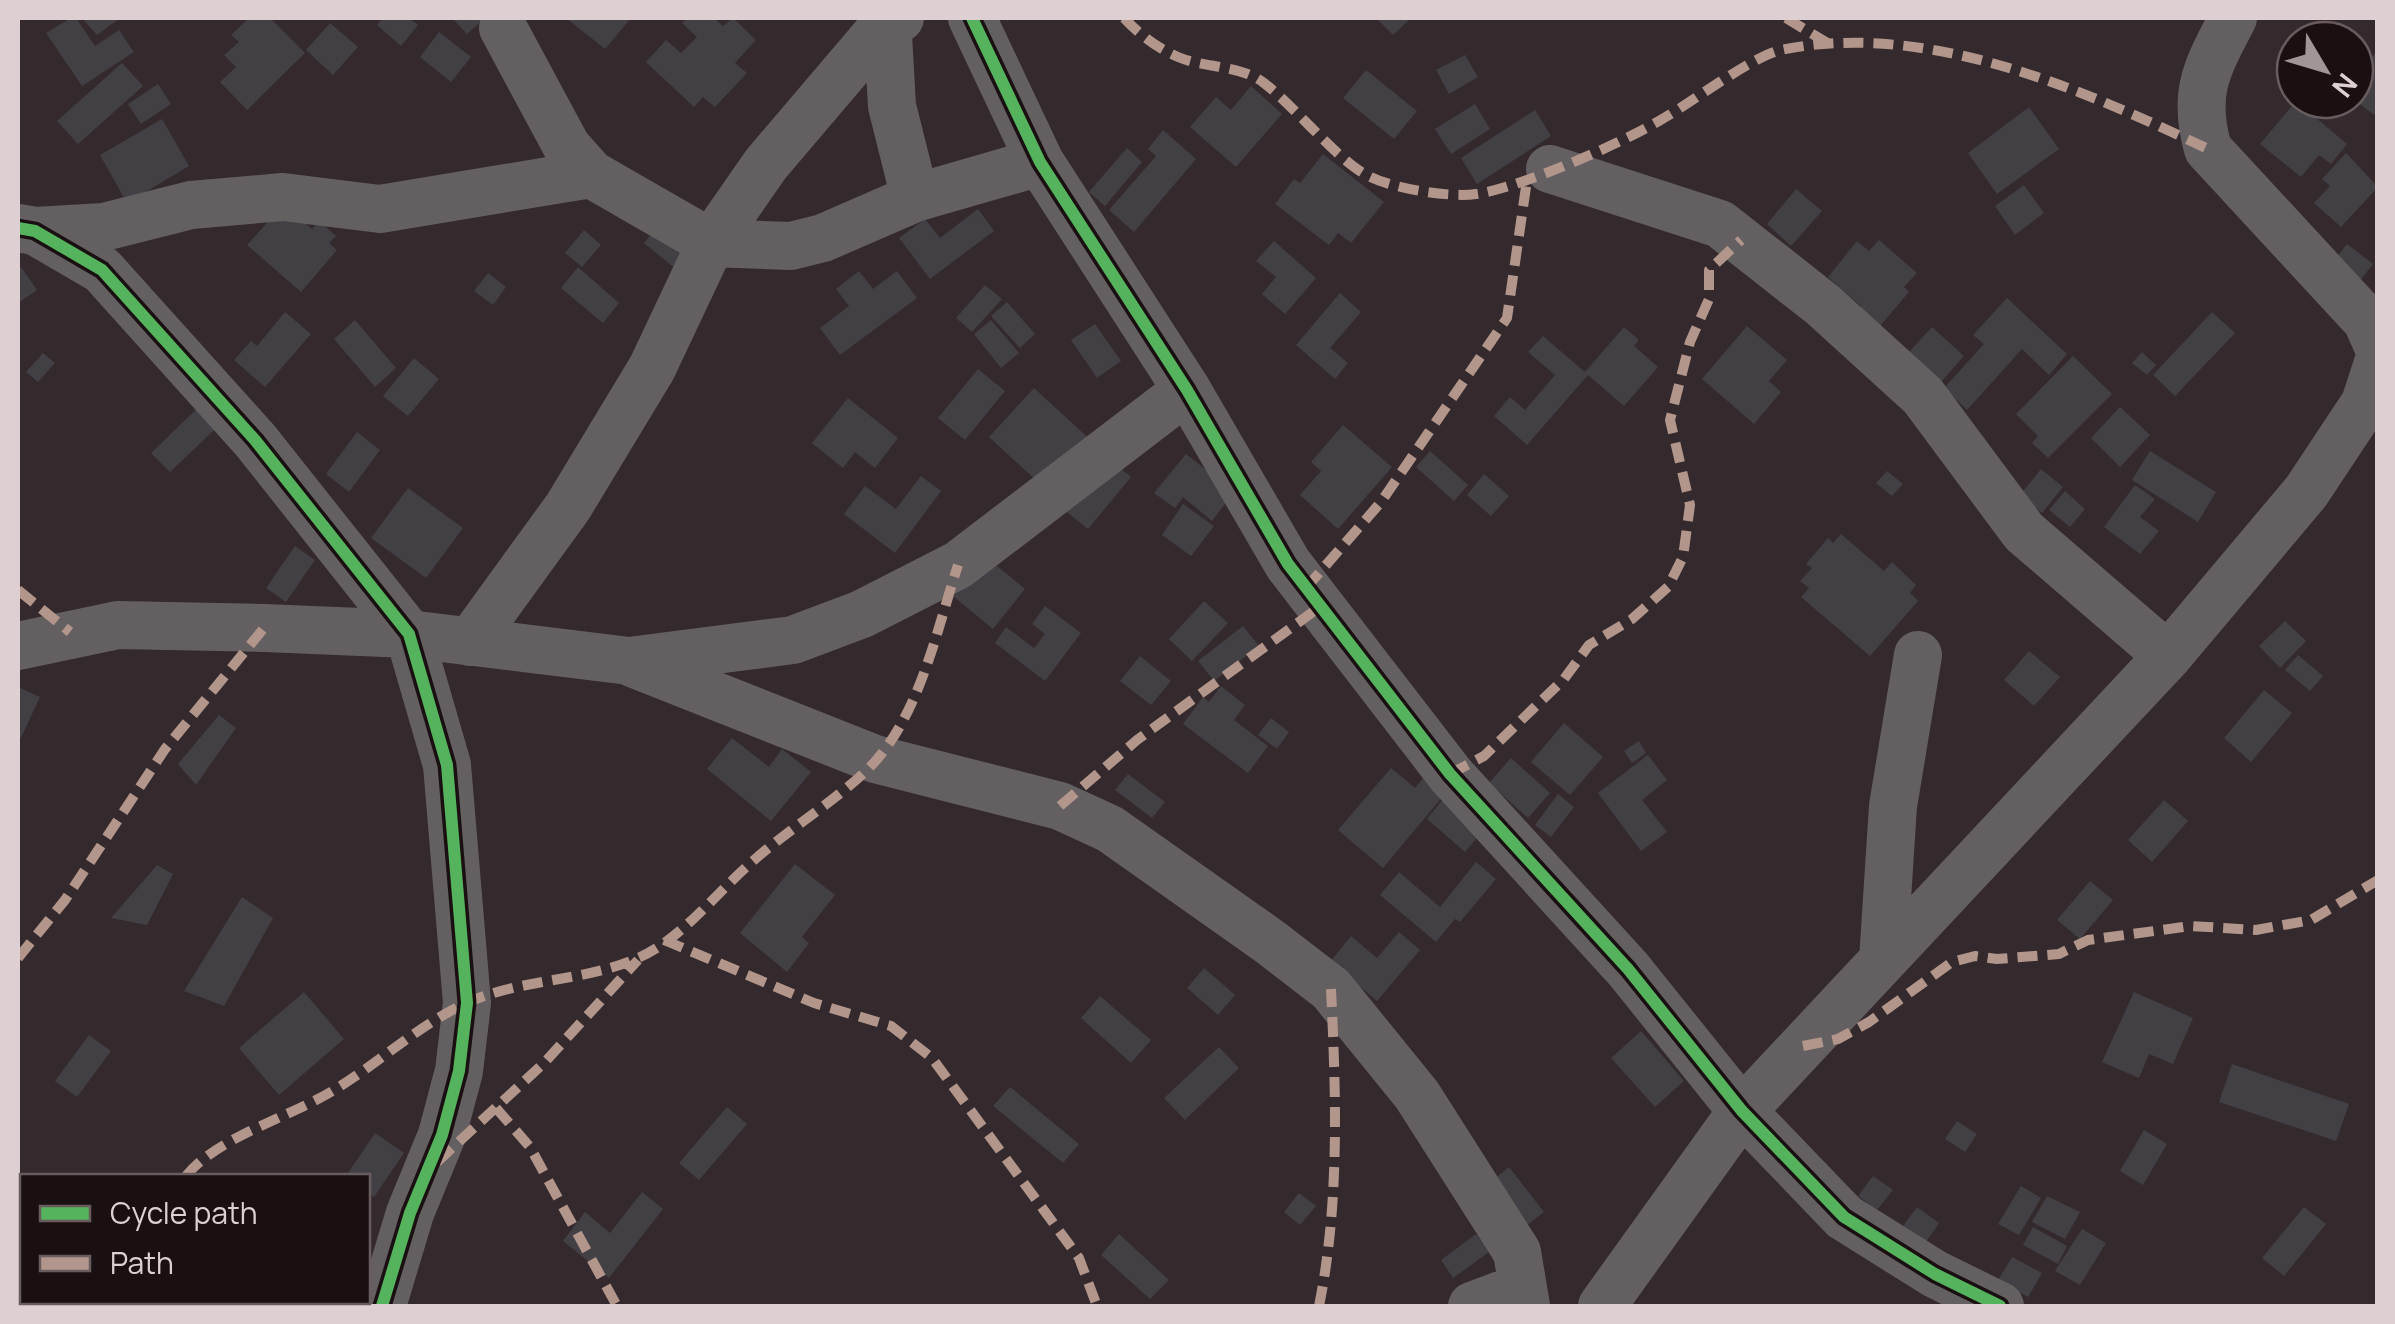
<svg xmlns="http://www.w3.org/2000/svg" width="2395" height="1324" font-family="Manrope,sans-serif">
	<rect width="100%" height="100%" fill="#34292c"/>
	<path fill="#424044" d="M71 18H76L95 46 119 30 134 52 82 86 46 33Z
		M82 18H120L97 35Z
		M249 18H270L305 53 247 110 220 82 236 67 224 55 239 42 231 35Z
		M383 18H409L418 25 401 46 377 25Z
		M452 18H485L467 34Z
		M566 18H631L605 49Z
		M688 18H714L723 26 733 18 756 40 735 63 747 73 715 107 703 97 694 107 646 62 666 40 681 53 697 37 682 23Z
		M1376 18H1411L1393 35Z
		M330 23 358 47 333 75 306 50Z
		M439 32 471 57 451 82 420 57Z
		M2378 50V110L2374 115 2355 100V78Z
		M1465 55 1478 77 1449 94 1436 70Z
		M122 63 143 86 78 144 57 121Z
		M1366 70 1417 111 1394 139 1343 98Z
		M158 84 171 104 141 124 128 104Z
		M1251 86 1282 114 1236 167 1190 127 1216 97 1231 110Z
		M2296 101 2347 144 2331 164 2319 155 2301 177 2260 144Z
		M1475 104 1490 129 1451 154 1435 129Z
		M2029 107 2059 149 1997 194 1968 153Z
		M1535 110 1551 136 1477 184 1461 158Z
		M162 119 189 166 127 203 100 155Z
		M1163 130 1196 159 1134 232 1109 210 1156 156 1148 149Z
		M1127 148 1142 162 1105 206 1089 192Z
		M2346 153 2378 187 2341 227 2314 203 2330 186 2322 179Z
		M1323 154 1384 202 1351 243 1338 233 1329 245 1275 204 1294 179 1300 183Z
		M2024 185 2044 213 2015 235 1995 206Z
		M1796 189 1822 211 1791 246 1767 224Z
		M284 204 312 229 319 221 336 236 329 243 337 250 301 292 247 245Z
		M978 209 994 231 930 279 899 238 925 219 940 238Z
		M662 221 695 248 677 270 644 243Z
		M584 230 601 245 582 267 565 253Z
		M1879 240 1917 273 1904 287 1909 292 1874 333 1853 315 1861 306 1828 277 1857 241 1869 251Z
		M1274 241 1316 278 1285 314 1262 294 1276 277 1256 261Z
		M2347 244 2373 264 2358 283 2333 262Z
		M21 267 37 290 18 303V270Z
		M578 267 619 303 603 323 561 288Z
		M859 271 873 289 897 271 917 298 840 355 820 328 849 306 836 289Z
		M488 273 506 287 493 305 474 291Z
		M985 285 1002 299 972 332 956 318Z
		M1340 293 1361 312 1330 348 1348 363 1335 379 1296 345Z
		M2007 298 2067 354 2049 375 2022 349 1967 410 1944 388 1984 344 1973 335Z
		M1007 302 1035 334 1020 348 991 316Z
		M285 312 311 334 265 387 234 360 251 341 257 346Z
		M2212 312 2235 333 2175 396 2153 375Z
		M355 320 396 368 375 387 334 339Z
		M991 320 1019 353 1001 368 974 334Z
		M1095 324 1121 361 1097 378 1071 340Z
		M1747 326 1787 360 1769 381 1781 392 1754 424 1702 379Z
		M1624 327 1639 340 1634 346 1658 367 1624 406 1588 375 1527 445 1494 416 1510 397 1525 410 1555 375 1528 352 1543 336 1585 372Z
		M1932 327 1964 356 1933 391 1901 361Z
		M2142 352 2156 365 2147 375 2132 363Z
		M43 353 55 363 38 382 26 372Z
		M2073 356 2112 394 2048 458 2032 443 2038 436 2016 414Z
		M414 358 439 379 408 416 383 396Z
		M978 369 1005 391 965 440 938 418Z
		M1034 388 1095 444 1051 494 989 437Z
		M210 396 229 416 170 472 151 453Z
		M848 398 898 438 875 468 855 452 843 468 812 443Z
		M2120 407 2150 435 2120 467 2091 438Z
		M1343 425 1392 467 1338 529 1300 495 1321 471 1311 462Z
		M357 432 380 450 349 492 326 474Z
		M1430 451 1468 485 1454 501 1416 467Z
		M2150 451 2216 492 2198 522 2132 480Z
		M1186 454 1234 492 1212 521 1183 497 1175 508 1154 493Z
		M1106 457 1131 477 1088 529 1063 509Z
		M2041 469 2063 487 2042 513 2020 495Z
		M1887 471 1903 484 1892 496 1876 483Z
		M1484 474 1509 496 1491 516 1467 495Z
		M921 476 941 491 895 553 844 514 865 486 896 509Z
		M2135 485 2155 499 2140 517 2159 531 2140 554 2104 527Z
		M408 488 463 528 426 578 371 538Z
		M2065 491 2085 509 2070 527 2049 510Z
		M1183 504 1214 526 1191 556 1162 535Z
		M1841 534 1884 571 1892 562 1916 585 1910 593 1918 601 1870 656 1801 597 1809 588 1800 581 1812 568 1806 564 1828 538 1833 543Z
		M295 546 315 560 286 602 266 588Z
		M985 556 1025 589 993 629 953 596Z
		M1204 601 1228 623 1192 661 1169 639Z
		M1045 606 1081 633 1045 681 995 643 1006 627 1034 648 1045 634 1032 624Z
		M2285 621 2306 641 2280 668 2259 646Z
		M1243 626 1259 646 1214 681 1198 661Z
		M2029 651 2060 677 2034 706 2004 680Z
		M2298 655 2323 676 2310 691 2285 670Z
		M1140 656 1171 681 1151 705 1120 681Z
		M1221 686 1245 705 1234 720 1268 746 1248 773 1183 724 1203 697 1209 702Z
		M18 687 40 697 18 744Z
		M2264 690 2292 713 2251 762 2224 738Z
		M219 715 236 728 196 785 178 764Z
		M1271 718 1289 732 1277 749 1258 735Z
		M1564 723 1603 757 1570 795 1531 762Z
		M732 738 769 767 782 749 811 772 771 821 707 769Z
		M1639 741 1646 753 1632 763 1624 751Z
		M1648 755 1667 780 1642 800 1667 832 1641 851 1598 793Z
		M1511 758 1550 793 1528 818 1489 783Z
		M1391 768 1415 788 1428 772 1449 789 1383 868 1338 830Z
		M1128 774 1165 802 1152 818 1115 790Z
		M1451 789 1490 822 1465 852 1427 819Z
		M1558 794 1574 807 1551 837 1535 825Z
		M2164 800 2188 821 2152 862 2128 840Z
		M1476 862 1496 879 1460 922 1455 919 1436 942 1380 895 1399 872 1440 907Z
		M795 864 835 895 802 937 809 943 787 972 740 933Z
		M157 865 173 874 147 925 111 918Z
		M2090 881 2113 900 2080 939 2057 920Z
		M242 897 273 918 224 1006 184 991Z
		M1399 932 1420 950 1377 1001 1330 962 1351 936 1377 958Z
		M1204 968 1235 995 1218 1015 1187 988Z
		M304 992 344 1039 279 1095 239 1048Z
		M2134 992 2193 1018 2173 1064 2149 1054 2139 1078 2102 1062Z
		M1100 996 1151 1040 1131 1063 1081 1018Z
		M1641 1031 1684 1081 1655 1107 1611 1058Z
		M89 1035 111 1051 77 1097 55 1081Z
		M1219 1047 1239 1068 1185 1120 1164 1098Z
		M2232 1064 2349 1104 2336 1141 2219 1102Z
		M1010 1087 1079 1144 1063 1163 993 1106Z
		M727 1107 747 1124 699 1180 679 1163Z
		M1957 1121 1977 1134 1965 1152 1945 1139Z
		M2144 1130 2167 1144 2143 1185 2120 1171Z
		M375 1133 404 1153 374 1197 368 1193V1176H346Z
		M1509 1167 1544 1212 1511 1237 1477 1193Z
		M1873 1176 1893 1190 1877 1210 1858 1196Z
		M2021 1186 2041 1198 2019 1235 1998 1224Z
		M642 1192 663 1209 609 1278 563 1241 585 1212 610 1233Z
		M1299 1193 1316 1206 1300 1225 1284 1212Z
		M2047 1196 2080 1212 2065 1239 2032 1222Z
		M1917 1207 1939 1223 1926 1242 1903 1226Z
		M2304 1207 2326 1224 2284 1276 2262 1258Z
		M2033 1227 2067 1246 2058 1264 2023 1245Z
		M2082 1229 2106 1243 2080 1285 2055 1271Z
		M1119 1234 1169 1280 1150 1299 1101 1255Z
		M1476 1234 1489 1252 1453 1278 1441 1260Z
		M2012 1257 2042 1273 2028 1297 1998 1280Z"/>
	<g fill="none" stroke-linecap="round" stroke-linejoin="round">
		<path stroke="#646061" stroke-width="48" d="M887 18 892 106 915 198
			M972 18 1040 162 1187 390 1288 564 1450 774 1628 969 1742 1111 1844 1217 1935 1274 2000 1306
			M2233 18C2207 68 2192 92 2208 149L2367 321 2378 346
			M503 28 567 147 591 174 711 243 791 246 823 238 915 198 1040 162
			M1550 169 1720 224 1823 305 1923 396 2024 532 2168 656
			M18 228 35 231 102 270 255 440 409 634 447 765 467 1003 459 1071 442 1135 410 1213 382 1306
			M35 231 104 227 191 205 283 197 380 209 591 174
			M470 642 568 507 652 368 711 243 766 164 886 23 900 18
			M18 646 118 625 264 628 409 634 629 661 793 640 862 614 958 565 1187 390
			M632 663 875 759 1060 806 1110 829 1270 942 1331 989 1417 1095 1517 1252 1526 1306
			M1883 960 1893 806 1918 655
			M1472 1306 1522 1287
			M1602 1306 1742 1111 2168 656 2306 492 2365 403 2378 363"/>
		<path stroke="#b2968c" stroke-width="10" stroke-dasharray="20 10" stroke-linecap="butt" d="M1124 18C1139 34 1157 48 1178 57 1204 68 1241 65 1264 83 1294 106 1337 159 1365 174 1388 188 1449 198 1476 194 1520 188 1625 142 1664 118 1692 102 1753 56 1781 50 1925 20 2082 89 2208 149
			M1786 18 1829 44
			M1306 588 1381 502 1507 318 1527 180
			M18 590 70 632
			M1450 774 1484 756 1564 679 1589 645 1632 619 1668 587 1683 557 1690 505 1670 420 1690 342 1709 299V270L1741 240
			M1060 806 1137 740 1321 606
			M664 940 814 1003 891 1026 932 1058 1079 1258 1097 1306
			M18 958 65 900 165 749 264 628
			M1803 1046 1838 1039 1869 1022 1952 962 1975 956 1997 959 2059 954 2088 940 2191 926 2256 930 2311 920 2378 880
			M496 1108 530 1147 617 1306
			M437 1162 544 1063 638 960
			M186 1176C215 1139 288 1117 329 1093 376 1066 420 1023 469 1002 524 978 584 982 638 958 682 939 717 892 753 861 789 829 831 804 866 771 919 720 936 632 958 565
			M100 1306 104 1302
			M1319 1306C1340 1202 1336 1094 1331 989"/>
		<g stroke="#1a1012" stroke-width="19">
			<path id="cycleway" d="M972 18 1040 162 1187 390 1288 564 1450 774 1628 969 1742 1111 1844 1217 1935 1274 2000 1306
				M18 228 35 231 102 270 255 440 409 634 447 765 467 1003 459 1071 442 1135 410 1213 382 1306"/>
		</g>
		<use href="#cycleway" stroke="#56b35d" stroke-width="12"/>
	</g>
	<rect width="2395" height="1324" fill="none" stroke="#ddcfd2" stroke-width="40"/>
	<rect x="20" y="1174" width="350" height="130" fill="#1a1012" stroke="#685c5f" stroke-width="2.5"/>
	<rect x="40" y="1206" width="50" height="15" fill="#56b35d" stroke="#685c5f" stroke-width="2.5"/>
	<text x="110" y="1224" font-size="30" fill="#ddcfd2">Cycle path</text>
	<rect x="40" y="1256" width="50" height="15" fill="#b2968c" stroke="#685c5f" stroke-width="2.5"/>
	<text x="110" y="1274" font-size="30" fill="#ddcfd2">Path</text>
	<g transform="translate(2325 70) rotate(128)"><circle r="48" fill="#1a1012" stroke="#685c5f" stroke-width="2.5"/>
	<path d="M0-8L18 38L0 25L-18 38Z" fill="#a29598"/>
	<text y="-15" font-size="28" font-weight="bold" text-anchor="middle" fill="#ddcfd2">N</text>
	</g>
</svg>
